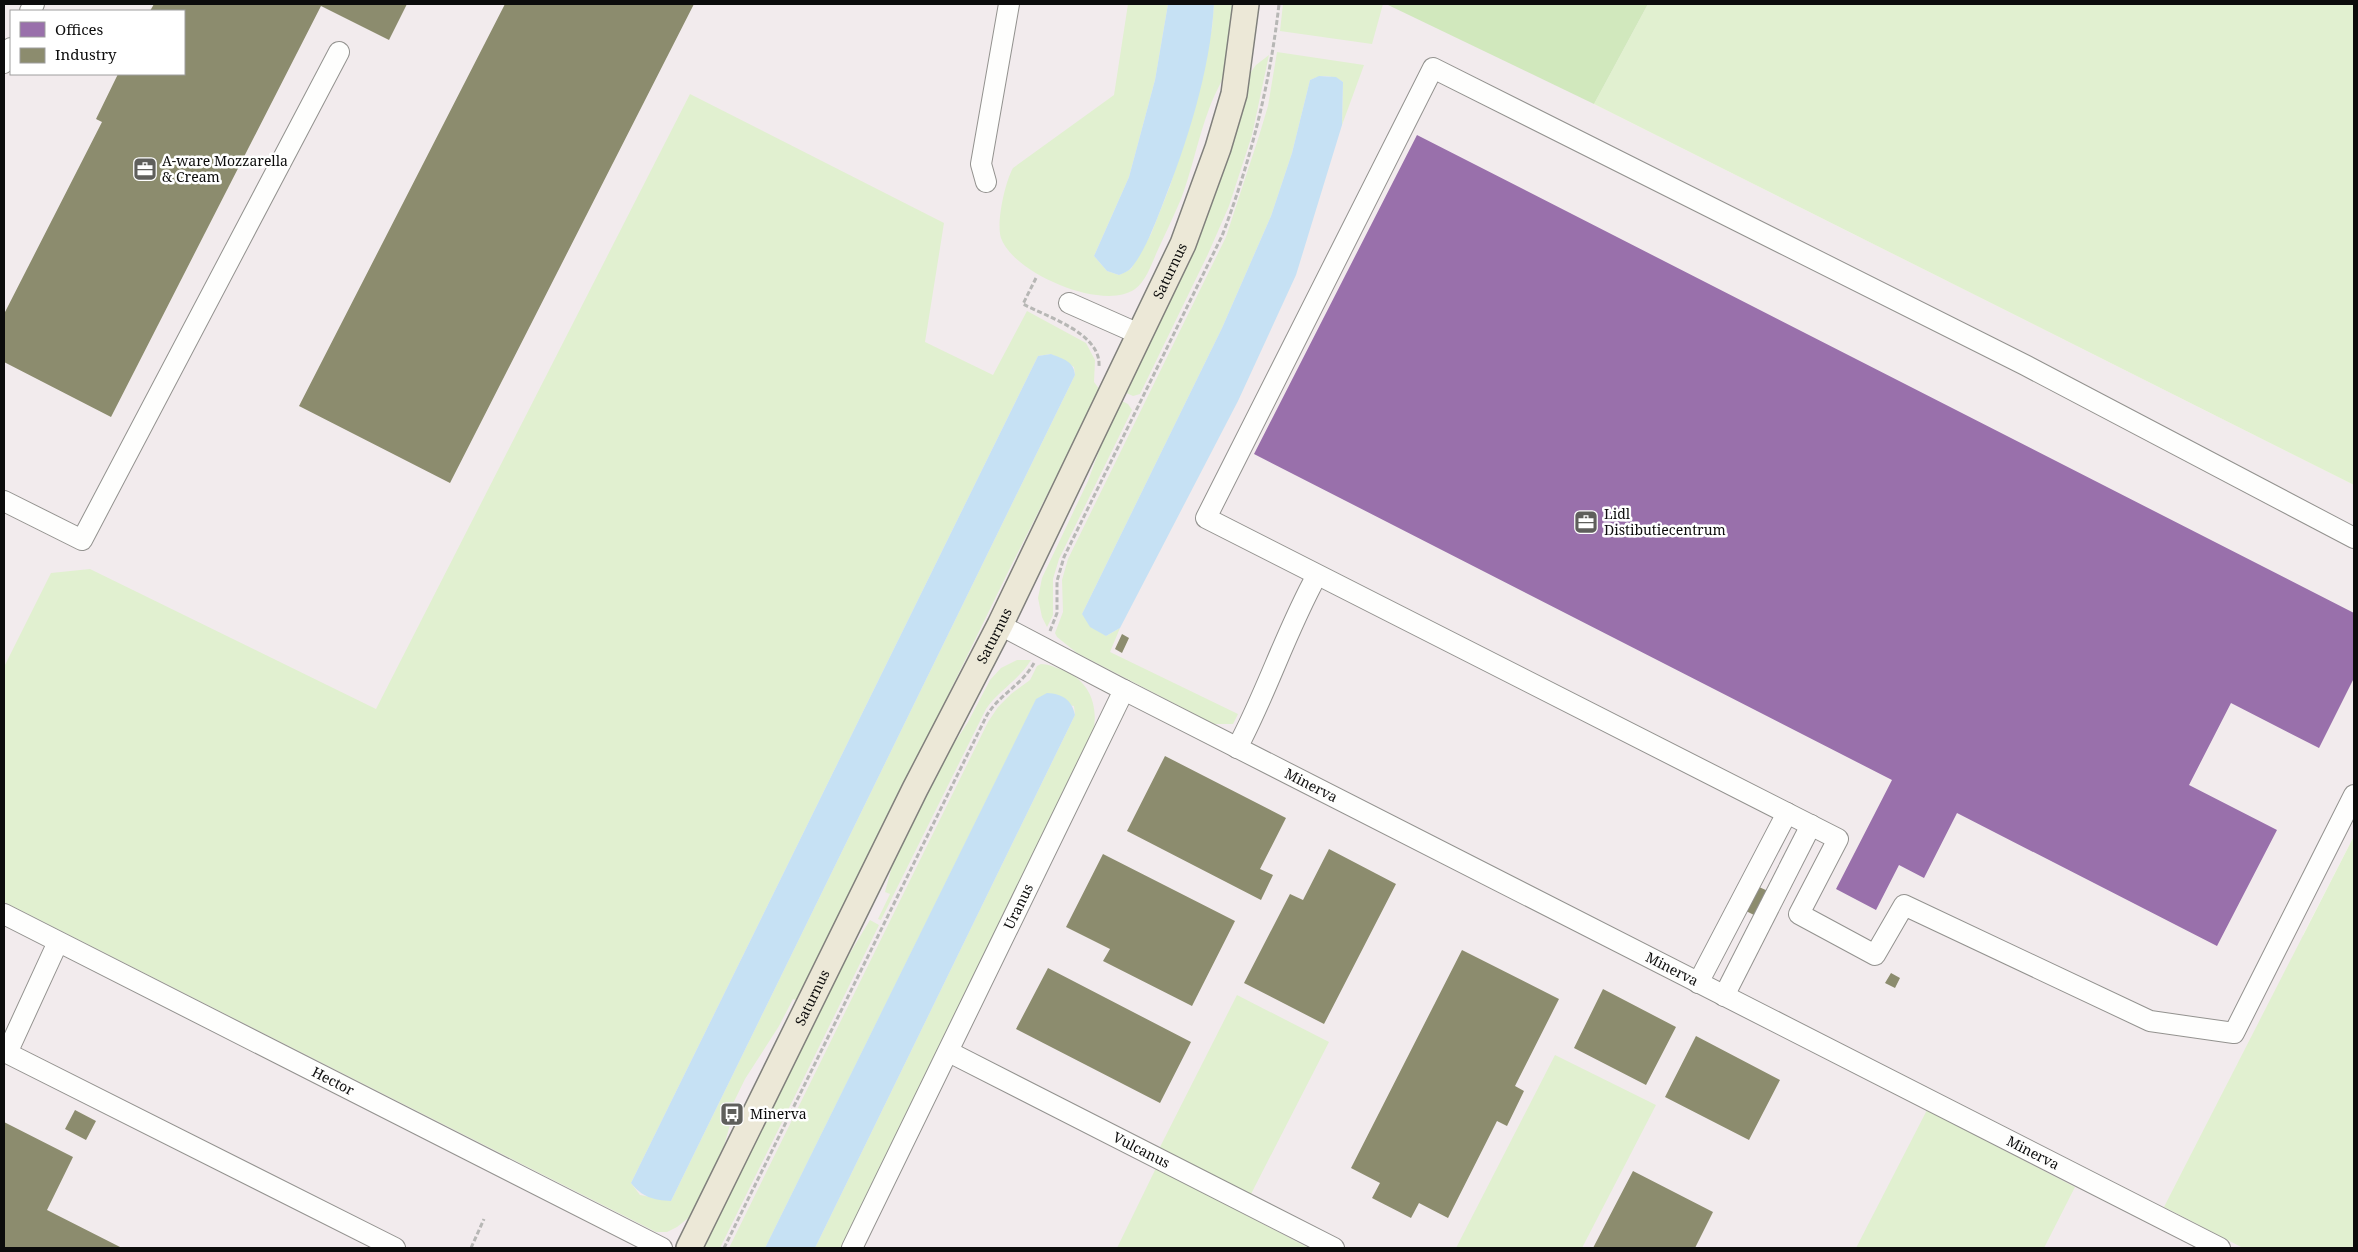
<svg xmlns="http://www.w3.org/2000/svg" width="2358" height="1252" font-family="'Noto Serif',serif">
	<rect width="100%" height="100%" fill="#faf8f0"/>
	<path fill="#f2ebed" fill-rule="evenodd" d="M4 4H1648L1594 104 2354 485V836L2303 935 2354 1248H4ZM11 11H184V74H11Z"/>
	<path fill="#e1f0d0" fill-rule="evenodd" d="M1128 4H1168L1155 80 1129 177 1094 256 1107 271 1119 275 1131 269 1151 234 1170 186 1197 97 1212 28 1214 4H1237C1235 22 1235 42 1230 60 1225 77 1215 92 1209 109 1198 138 1192 170 1181 199 1173 218 1164 236 1156 254 1151 266 1145 282 1135 289 1103 312 1013 273 1001 238 996 223 1005 182 1013 168L1114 95Z
		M1283 4H1383L1372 44 1280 31Z
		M1648 4H2354V485L1594 104Z
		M1277 52 1364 65 1342 125 1343 82C1332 75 1322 74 1310 80L1292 153 1271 216 1222 328 1082 614 1106 636 1120 628 1110 652 1238 714 1233 724H1214L1077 653 1057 637 1055 633 1063 612 1062 580 1068 559 1226 237 1259 136 1268 106Z
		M1269 55 1252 135 1229 206 1208 254 1140 394 1133 396 1122 391 1248 76 1256 65Z
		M690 94 944 223 925 342 993 375 1027 311 1086 343 1095 360 1094 382 1100 390 1010 568 799 1001 793 999 779 1026 745 1079 726 1118 731 1121 719 1164 692 1215 677 1227 667 1232H656L4 902V667L51 573 90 569 376 709ZM1051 354 1074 367 1075 375 671 1201 640 1195 631 1183 1038 356Z
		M1118 399 1128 404 1132 410 1059 559 1053 579V615L1047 627 1042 617 1038 598 1042 578 1088 481Z
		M1017 660H1031C1019 680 999 690 986 709L881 920 878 919 890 894 885 892 896 851 938 768 968 722 990 680 1001 668Z
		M1041 664C1048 664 1054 667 1060 669 1091 680 1100 707 1092 738L841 1248H815L1075 715 1074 706 1036 700 765 1248H729L988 722 998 707 1011 694 1030 680 1037 666Z
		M2354 836V1248H2243L2164 1207Z
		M870 920 879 925 720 1248H700L827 991Z
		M1237 995 1329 1042 1250 1196 1159 1149Z
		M1555 1055 1656 1105 1582 1248H1456Z
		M1927 1110 2075 1187 2044 1248H1856Z
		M1156 1168 1309 1248H1117Z"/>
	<path fill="#d1e8bd" d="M1386 4H1648L1594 104Z"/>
	<path fill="#c6e1f4" d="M1168 4H1214C1210 72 1187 143 1162 206 1154 226 1146 249 1132 267 1129 271 1124 273 1119 275L1107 271 1094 256 1129 177 1155 80Z
		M1319 76 1336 77 1343 82 1342 125 1296 275 1238 401 1120 628 1106 636 1090 627 1082 614 1222 328 1271 216 1292 153 1310 80Z
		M1051 354C1063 359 1074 361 1075 375L671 1201C653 1200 642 1197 631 1183L1038 356Z
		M1047 693C1063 694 1072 700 1075 715L815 1248H765L1036 699Z"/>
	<path fill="#9970ab" d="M1417 135 2354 613V678L2319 748 2231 703 2189 785 2277 830 2217 946 1957 813 1924 878 1899 865 1876 910 1836 889 1892 780 1254 454Z"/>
	<path fill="#8c8c6e" d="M154 4H407L389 40 321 6 111 417 4 362V314L102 122 96 119 118 74H184V11H150Z
		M505 4H694L450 483 299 406Z
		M1122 634 1129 638 1122 653 1115 649Z
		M1165 756 1286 818 1260 869 1273 875 1261 900 1127 831Z
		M1329 849 1396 884 1324 1024 1244 983 1290 894 1303 900Z
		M1103 854 1235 921 1192 1006 1103 961 1110 949 1066 927Z
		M1759 887 1768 891 1756 916 1746 911Z
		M1462 950 1559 999 1515 1086 1524 1091 1507 1126 1497 1121 1448 1218 1419 1203 1411 1218 1372 1198 1380 1183 1351 1168Z
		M1048 968 1191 1042 1160 1103 1016 1029Z
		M1891 973 1900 978 1895 988 1885 983Z
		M1603 989 1676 1027 1646 1085 1574 1048Z
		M1696 1036 1780 1080 1749 1140 1665 1097Z
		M75 1110 96 1121 86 1140 65 1129Z
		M4 1122 73 1157 47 1210 122 1248H4Z
		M1633 1171 1713 1212 1695 1248H1593Z"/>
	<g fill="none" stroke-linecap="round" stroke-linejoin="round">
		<g stroke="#93928f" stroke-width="22">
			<g id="minor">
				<path d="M30 11 34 4"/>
				<path d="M4 63 11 48"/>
				<path d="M986 182 981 164 1009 4"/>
				<path d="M1069 303 1139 334"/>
				<path d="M4 501 82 540 339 52"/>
				<path d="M2354 538 2025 365 1433 68 1206 518 1838 839 1799 914 1875 955 1904 905 2150 1021 2234 1033 2354 795"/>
				<path id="s1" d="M1124 690 2220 1248"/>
				<path d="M1237 748C1267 692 1286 631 1317 575"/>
				<path id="s2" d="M4 914 662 1248"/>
				<path d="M58 942 7 1053 395 1248"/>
				<path d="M1698 983 1787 813"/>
				<path d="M1724 996 1811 825"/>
				<path id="s3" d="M949 1052 1334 1248"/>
				<path id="s4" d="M852 1248 1124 690 1000 625"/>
			</g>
		</g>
		<g stroke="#80807c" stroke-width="28">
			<g id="major">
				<path id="s5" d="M689 1248 915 789 1000 625 1183 244 1218 148 1234 94 1246 4"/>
			</g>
		</g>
		<path stroke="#b7b7b5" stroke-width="3" stroke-dasharray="5 2.5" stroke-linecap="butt" d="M1036 278 1023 304C1047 317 1101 333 1099 366
			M1050 631 1057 613V581L1064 557 1222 236C1251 160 1270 84 1279 4
			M471 1248 484 1219
			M724 1248 987 715C1000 694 1022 685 1034 663"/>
		<use href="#minor" stroke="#fefefd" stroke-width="20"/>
		<use href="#major" stroke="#ece8d7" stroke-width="25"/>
	</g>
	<defs>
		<g id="office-square" transform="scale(1.25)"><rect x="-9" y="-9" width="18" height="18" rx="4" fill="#5f5f5c" stroke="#fff"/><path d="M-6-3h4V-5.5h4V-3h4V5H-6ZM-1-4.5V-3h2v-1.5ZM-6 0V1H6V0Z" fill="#fff"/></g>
		<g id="bus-square" transform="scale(1.25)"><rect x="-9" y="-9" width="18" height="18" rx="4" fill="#5f5f5c" stroke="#fff"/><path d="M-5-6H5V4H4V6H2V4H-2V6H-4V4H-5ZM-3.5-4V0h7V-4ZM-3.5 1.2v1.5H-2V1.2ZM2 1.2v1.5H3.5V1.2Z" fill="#fff"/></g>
	</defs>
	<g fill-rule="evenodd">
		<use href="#office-square" x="145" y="169"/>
		<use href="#office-square" x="1586" y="522"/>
		<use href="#bus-square" x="732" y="1114"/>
	</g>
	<g text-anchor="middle" stroke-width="5" stroke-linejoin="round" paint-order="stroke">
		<g font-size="14" fill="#0c0c0c" stroke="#fff" text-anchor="start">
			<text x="162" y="166">A-ware Mozzarella<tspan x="162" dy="16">&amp; Cream</tspan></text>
			<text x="1604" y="519">Lidl<tspan x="1604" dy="16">Distibutiecentrum</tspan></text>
			<text x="750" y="1119">Minerva</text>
		</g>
		<g font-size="14" fill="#0c0c0c" stroke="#fff">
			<text dy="5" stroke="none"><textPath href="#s5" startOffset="1089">Saturnus</textPath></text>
			<text dy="5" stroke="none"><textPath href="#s5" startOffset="684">Saturnus</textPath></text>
			<text dy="5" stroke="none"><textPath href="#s1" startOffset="210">Minerva</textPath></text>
			<text dy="5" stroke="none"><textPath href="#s4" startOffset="380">Uranus</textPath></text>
			<text dy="5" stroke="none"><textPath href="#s1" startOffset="615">Minerva</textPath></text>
			<text dy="5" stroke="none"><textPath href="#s5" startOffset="279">Saturnus</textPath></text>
			<text dy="5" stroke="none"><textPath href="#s2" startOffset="369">Hector</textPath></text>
			<text dy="5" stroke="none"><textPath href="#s3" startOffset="216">Vulcanus</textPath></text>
			<text dy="5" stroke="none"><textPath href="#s1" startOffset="1020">Minerva</textPath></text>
		</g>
	</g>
	<rect width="2358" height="1252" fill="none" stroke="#0c0c0c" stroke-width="10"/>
	<rect x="10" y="10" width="175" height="65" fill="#ffffff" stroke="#9e9e9e"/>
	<rect x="20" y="22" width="25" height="15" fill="#9970ab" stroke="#9e9e9e"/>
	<text x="55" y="35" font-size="15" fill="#0c0c0c">Offices</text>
	<rect x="20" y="48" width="25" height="15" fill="#8c8c6e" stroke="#9e9e9e"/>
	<text x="55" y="60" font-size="15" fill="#0c0c0c">Industry</text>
</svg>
